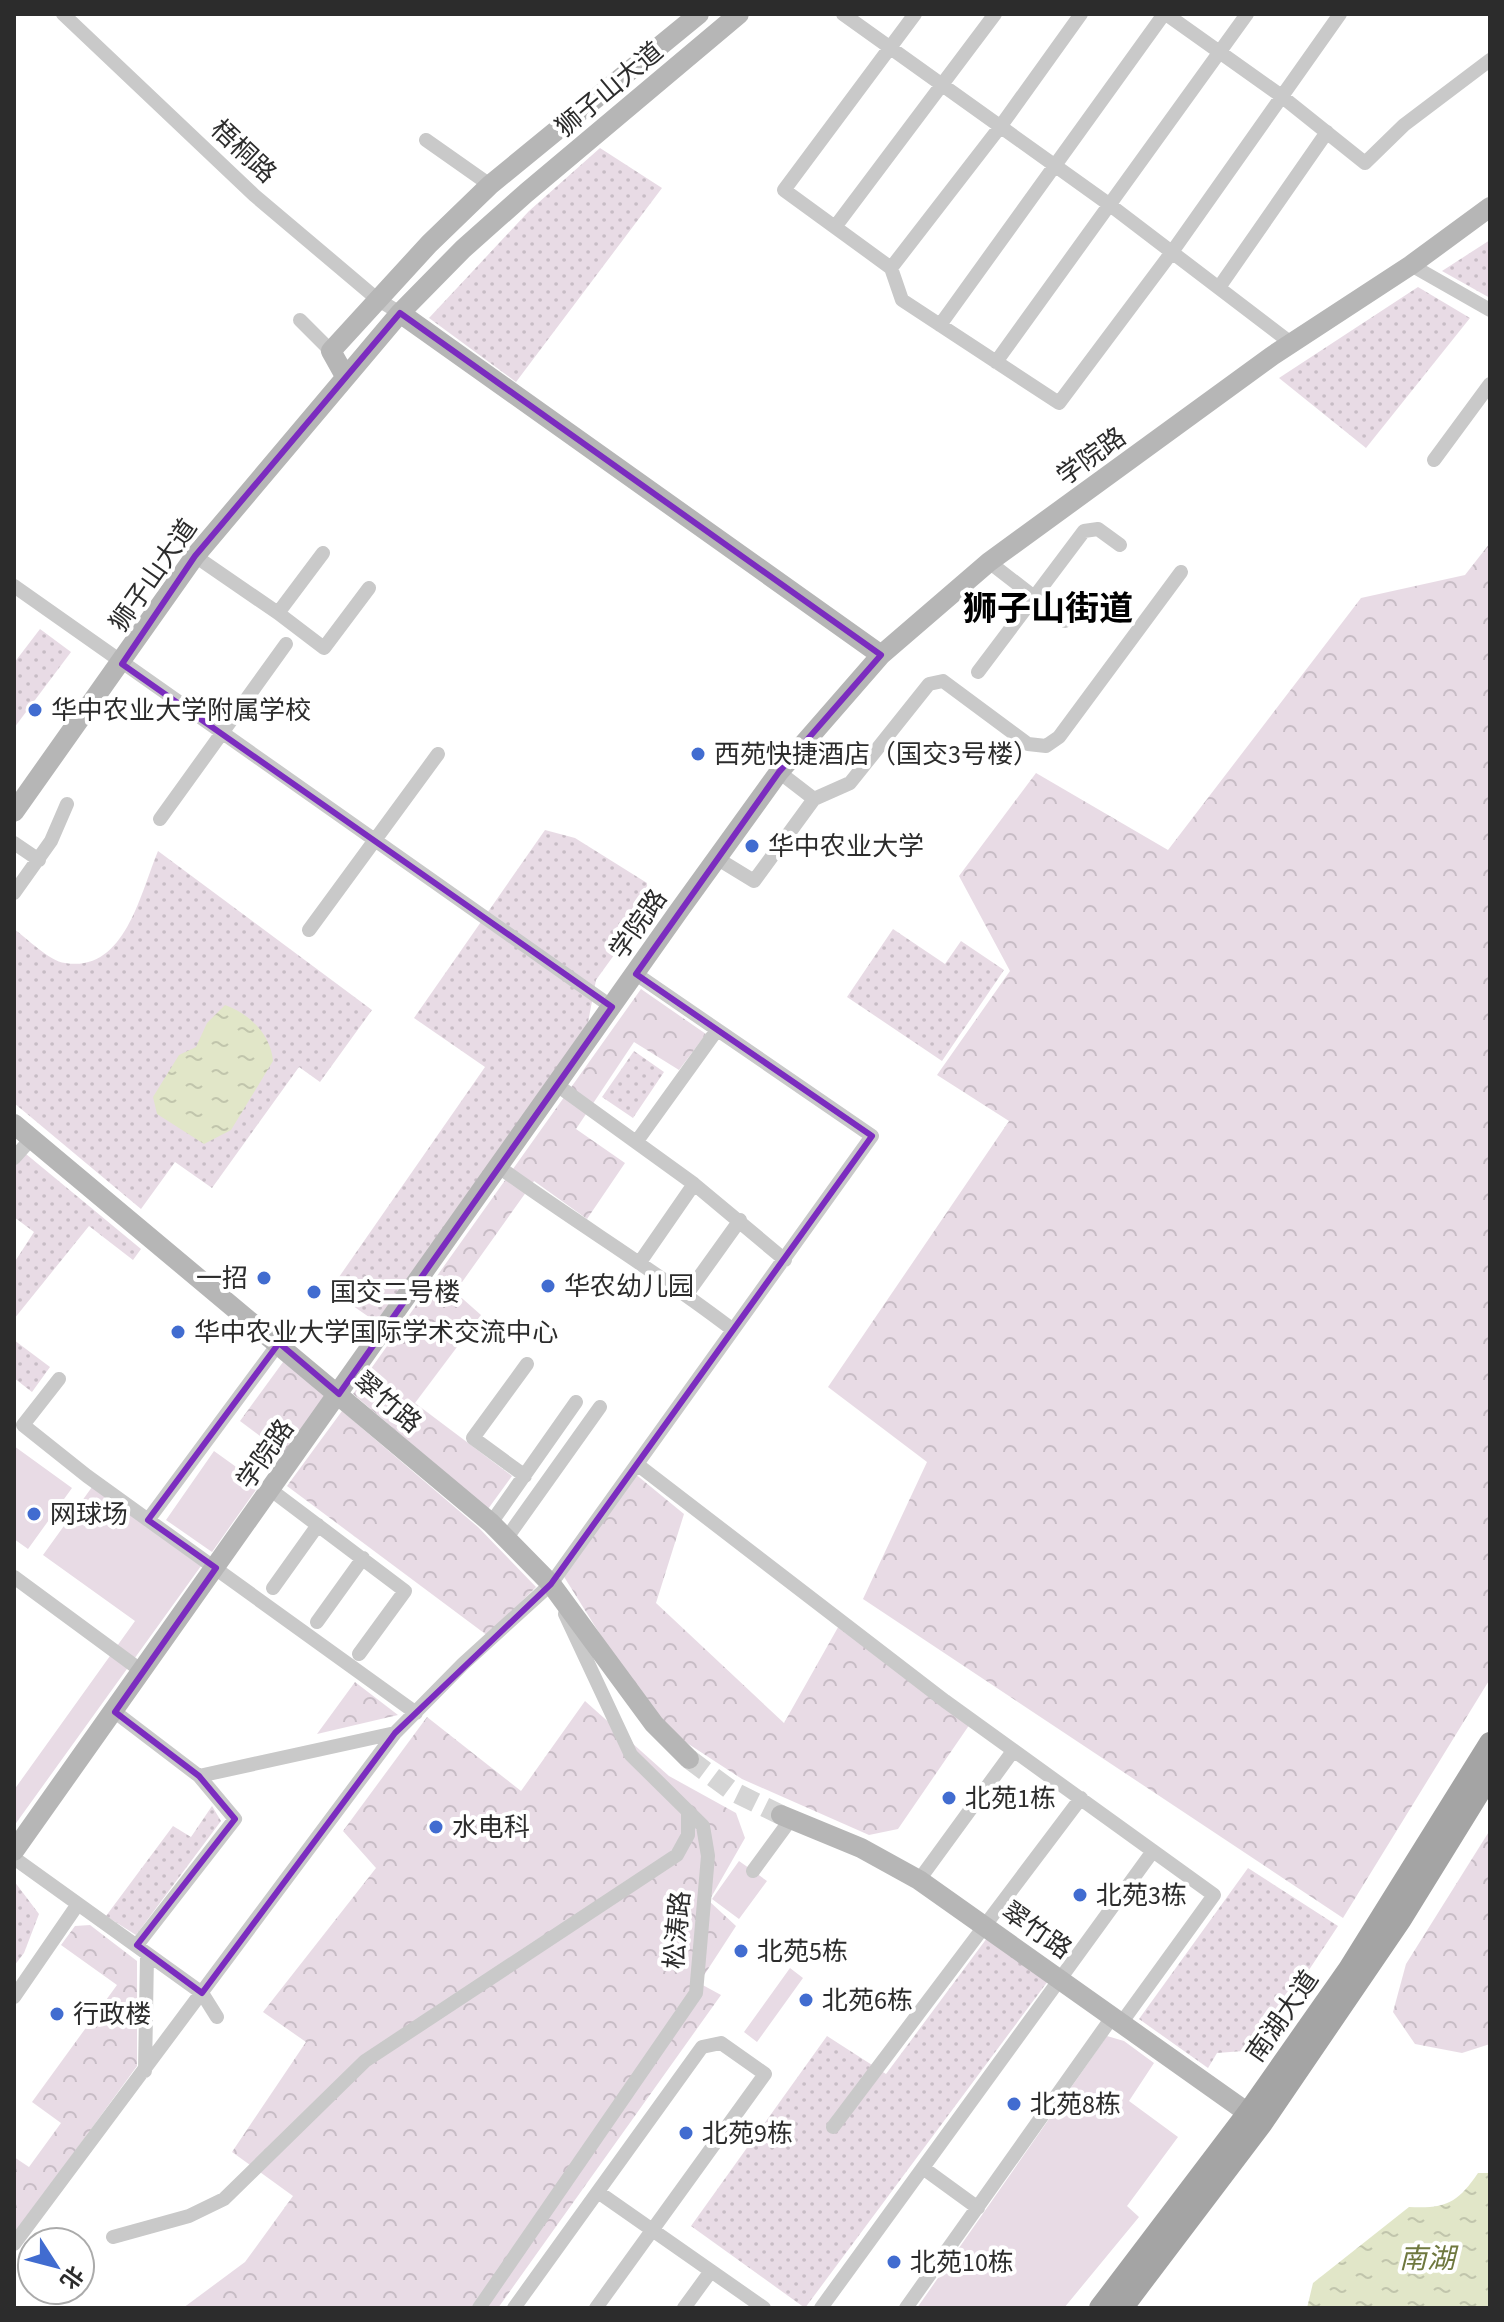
<svg xmlns="http://www.w3.org/2000/svg" width="1504" height="2322" font-family="'Source Sans 3','Noto Sans SC',sans-serif">
	<defs>
		<pattern id="forest-crowns" width="20" height="18" patternUnits="userSpaceOnUse" patternTransform="scale(2)"><rect width="20" height="18" fill="#e8dbe5"/><path d="M2 6a3 3 0 1 1 6 0M12 15a3 3 0 1 1 6 0" fill="none" stroke="#c7bcc5"/></pattern>
		<pattern id="park-dots" width="8" height="8" patternUnits="userSpaceOnUse" patternTransform="scale(2)"><rect width="8" height="8" fill="#e8dbe5"/><path d="M2 2h.1M6 6h.1" fill="none" stroke="#c7bcc5" stroke-width="1.8" stroke-linecap="round"/></pattern>
		<pattern id="water-ripples" width="26" height="14" patternUnits="userSpaceOnUse" patternTransform="scale(2)"><rect width="26" height="14" fill="#e1e6c8"/><path d="M2 4q2-2 4 0t4 0M15 11q2-2 4 0t4 0" fill="none" stroke="#c1c5ac"/></pattern>
	</defs>
	<rect width="100%" height="100%" fill="#fff"/>
	<path fill="#e8dbe5" d="M14 1446 72 1488 28 1549 14 1539Z
		M214 1451 260 1484 212 1552 166 1520Z
		M92 1487 201 1566 14 1826V1790L135 1621 43 1555Z
		M739 1861 767 1881 739 1919 712 1899Z
		M790 1968 803 1978 757 2042 744 2032Z
		M1107 2036 1124 2041 1154 2063 1129 2101 1178 2137 1127 2206 1139 2217 1064 2308H917Z"/>
	<path fill="url(#forest-crowns)" d="M1490 543V1679L1343 1918 863 1599 927 1462 828 1387 1009 1121 937 1075 1010 971 959 876 1036 773 1168 850 1361 598 1465 575Z
		M641 989 706 1034 679 1070 634 1042 576 1129 625 1163 587 1219 534 1181 455 1292 481 1315 415 1403 512 1476 488 1509 353 1394Z
		M286 1358 330 1396 287 1456 240 1421Z
		M342 1411 478 1527 536 1587 488 1636 287 1486Z
		M634 1473 684 1514 656 1603 784 1723 841 1622 972 1721 898 1829 869 1835 742 1779 670 1732 630 1682 561 1572Z
		M355 1682 398 1715 317 1734Z
		M585 1701 669 1776 736 1813 745 1838 709 1901 736 1926 699 1983 721 1995 498 2308H183L245 2262 293 2196 232 2152 306 2042 263 2012 376 1868 343 1831 427 1717 521 1791Z
		M1490 1830V2044L1462 2053 1415 2044 1393 2012 1406 1964Z
		M90 1925 137 1961V2066L14 2235V2157L29 2167 61 2123 32 2102 117 1985 61 1945 75 1926Z"/>
	<path fill="url(#park-dots)" d="M600 148 662 188 516 382 429 318 529 211Z
		M1490 240V298L1442 271Z
		M1418 287 1470 318 1366 448 1279 378Z
		M40 629 71 652 14 728V663Z
		M545 830 575 838 647 883 648 908 596 980 586 1033 382 1326 330 1290 485 1067 414 1018Z
		M158 851 372 1010 320 1082 299 1067 212 1188 175 1162 141 1209 14 1103V929C28 939 49 961 65 963 125 973 140 894 158 851Z
		M893 929 945 964 961 941 1004 970 942 1061 847 997Z
		M634 1051 664 1072 633 1118 602 1097Z
		M26 1154 141 1249 133 1260 89 1226 14 1319V1263L34 1232 14 1217V1166Z
		M14 1340 50 1367 32 1392 14 1378Z
		M212 1806 221 1821 136 1935 106 1916 173 1826 191 1837Z
		M1248 1868 1338 1926 1256 2050 1217 2053 1208 2068 1139 2019Z
		M14 1881 39 1914 24 1953 14 1966Z
		M990 1934 1051 1977 805 2308 691 2226 827 2036 886 2074Z"/>
	<path fill="url(#water-ripples)" d="M225 1005C249 1013 271 1035 273 1061L231 1130 204 1144 157 1114 153 1097 179 1055 196 1047 207 1023Z
		M1478 2173H1490V2308H1307L1313 2283 1409 2207C1445 2209 1458 2203 1478 2173Z"/>
	<g fill="none" stroke-linecap="round" stroke-linejoin="round">
		<path stroke="#d5d5d5" stroke-width="20" stroke-dasharray="20 10" stroke-linecap="butt" d="M689 1759 732 1791 781 1815"/>
		<path stroke="#c9c9c9" stroke-width="14" d="M63 14 254 195 377 299 400 313
			M843 14 1110 205 1291 343
			M915 14 784 190 891 268 902 300 1059 403 1172 252 1340 14
			M1166 14 1280 95 1365 163 1404 125 1490 60
			M426 140 490 185
			M835 227 995 14
			M1411 265 1490 310
			M891 268 1000 127 1081 14
			M1220 286 1327 132
			M300 320 331 351
			M940 325 1164 14
			M996 362 1247 14
			M1434 460 1490 384
			M195 556 278 613 323 553
			M989 562 1065 621
			M14 586 612 1007
			M278 613 324 648 369 588
			M978 672 1084 531 1098 529 1120 545
			M814 799 850 783 929 684 943 681 1028 744 1046 746 1059 737 1181 572
			M160 819 286 644
			M14 843 39 860
			M718 859 754 881 814 799 779 772
			M14 893 51 841 67 804
			M309 930 438 754
			M557 1085 694 1184 785 1260
			M637 1141 717 1030
			M14 1158 31 1139
			M499 1167C576 1223 658 1272 733 1330
			M640 1262 694 1184
			M687 1294 740 1220
			M59 1379 23 1425 87 1476 416 1713
			M638 1465 945 1701 1214 1895 1122 2022
			M525 1476 473 1438 527 1364
			M271 1490 405 1591 359 1654
			M148 1520 279 1343
			M491 1523 576 1402
			M506 1539 600 1407
			M14 1577 143 1672
			M273 1588 318 1525
			M317 1622 363 1558
			M115 1712 199 1776 395 1733 463 1664 551 1584 872 1136 636 974
			M14 1858 202 1993 217 2017
			M753 1871 791 1819
			M919 1880 1013 1751
			M137 1945 235 1819 199 1776
			M14 1997 78 1904
			M145 2071 147 1955
			M833 2127 1081 1798
			M923 2168 978 2208
			M598 2192 764 2308
			M113 2237 189 2216 224 2199 365 2061 677 1855 688 1835V1811
			M14 2244 395 1733
			M479 2308 696 1993 708 1856 703 1826 631 1755 565 1614
			M514 2308 702 2047 721 2043 765 2074 596 2308
			M684 2308 711 2271
			M821 2308 1153 1851
			M906 2308 1113 2016"/>
		<path stroke="#b6b6b6" stroke-width="20" d="M400 313 881 655
			M345 376 331 351 429 244 490 185 699 14
			M14 812 195 556 400 313 463 249 526 193 739 14
			M14 1124 491 1523 551 1584 654 1724 689 1759
			M781 1815 861 1848 919 1880 1248 2113
			M14 1851 678 912 779 772 881 655 989 562 1272 356 1411 265 1490 207"/>
		<path stroke="#a4a4a4" stroke-width="22" d="M1100 2308 1248 2113 1349 1969 1490 1743
			M1122 2308 1262 2123 1401 1919 1490 1775"/>
	</g>
	<path fill="none" stroke="#7b2cbf" stroke-width="6" stroke-linejoin="round" d="M400 313 881 655 779 772 636 974 872 1136 551 1584 395 1733 202 1993 137 1945 235 1819 199 1776 115 1712 216 1568 148 1520 279 1343 339 1394 612 1007 122 664 195 556Z"/>
	<g fill="#416cd0" stroke="#fff" stroke-width="3">
		<circle cx="35" cy="710" r="8"/>
		<circle cx="698" cy="754" r="8"/>
		<circle cx="752" cy="846" r="8"/>
		<circle cx="264" cy="1278" r="8"/>
		<circle cx="548" cy="1286" r="8"/>
		<circle cx="314" cy="1292" r="8"/>
		<circle cx="178" cy="1332" r="8"/>
		<circle cx="34" cy="1514" r="8"/>
		<circle cx="949" cy="1798" r="8"/>
		<circle cx="436" cy="1827" r="8"/>
		<circle cx="1080" cy="1895" r="8"/>
		<circle cx="741" cy="1951" r="8"/>
		<circle cx="806" cy="2000" r="8"/>
		<circle cx="57" cy="2014" r="8"/>
		<circle cx="1014" cy="2104" r="8"/>
		<circle cx="686" cy="2133" r="8"/>
		<circle cx="894" cy="2262" r="8"/>
	</g>
	<g text-anchor="middle" stroke-width="8" stroke-linejoin="round" paint-order="stroke">
		<g font-size="26" fill="#2c2c2c" stroke="#fff">
			<text transform="translate(609 89) rotate(-40)" y="9">狮子山大道</text>
			<text transform="translate(244 151) rotate(43)" y="9">梧桐路</text>
			<text transform="translate(1091 456) rotate(-36)" y="9">学院路</text>
			<text transform="translate(153 575) rotate(-55)" y="9">狮子山大道</text>
			<text transform="translate(638 924) rotate(-55)" y="9">学院路</text>
			<text transform="translate(388 1402) rotate(40)" y="9">翠竹路</text>
			<text transform="translate(265 1454) rotate(-55)" y="9">学院路</text>
			<text transform="translate(677 1930) rotate(-85)" y="9">松涛路</text>
			<text transform="translate(1037 1930) rotate(35)" y="9">翠竹路</text>
			<text transform="translate(1282 2016) rotate(-55)" y="9">南湖大道</text>
		</g>
		<g font-size="26" fill="#2c2c2c" stroke="#fff" text-anchor="start">
			<text x="51" y="719">华中农业大学附属学校</text>
			<text x="714" y="763">西苑快捷酒店（国交3号楼）</text>
			<text x="768" y="855">华中农业大学</text>
			<text x="248" y="1287" text-anchor="end">一招</text>
			<text x="564" y="1295">华农幼儿园</text>
			<text x="330" y="1301">国交二号楼</text>
			<text x="194" y="1341">华中农业大学国际学术交流中心</text>
			<text x="50" y="1523">网球场</text>
			<text x="965" y="1807">北苑1栋</text>
			<text x="452" y="1836">水电科</text>
			<text x="1096" y="1904">北苑3栋</text>
			<text x="757" y="1960">北苑5栋</text>
			<text x="822" y="2009">北苑6栋</text>
			<text x="73" y="2023">行政楼</text>
			<text x="1030" y="2113">北苑8栋</text>
			<text x="702" y="2142">北苑9栋</text>
			<text x="910" y="2271">北苑10栋</text>
		</g>
		<g font-size="28" font-style="italic" fill="#6f783f" stroke="#fff">
			<text x="1427" y="2268">南湖</text>
		</g>
		<g font-size="34" font-weight="bold" fill="#000" stroke="#fff">
			<text x="1048" y="620">狮子山街道</text>
		</g>
	</g>
	<rect width="1504" height="2322" fill="none" stroke="#2c2c2c" stroke-width="32"/>
	<g transform="translate(56 2266) rotate(126)"><circle r="38" fill="#ffffff" stroke="#ababab" stroke-width="2"/>
	<path d="M0-6L14 30L0 20L-14 30Z" fill="#416cd0"/>
	<text y="-12" font-size="22" font-weight="bold" text-anchor="middle" fill="#2c2c2c">北</text>
	</g>
</svg>
